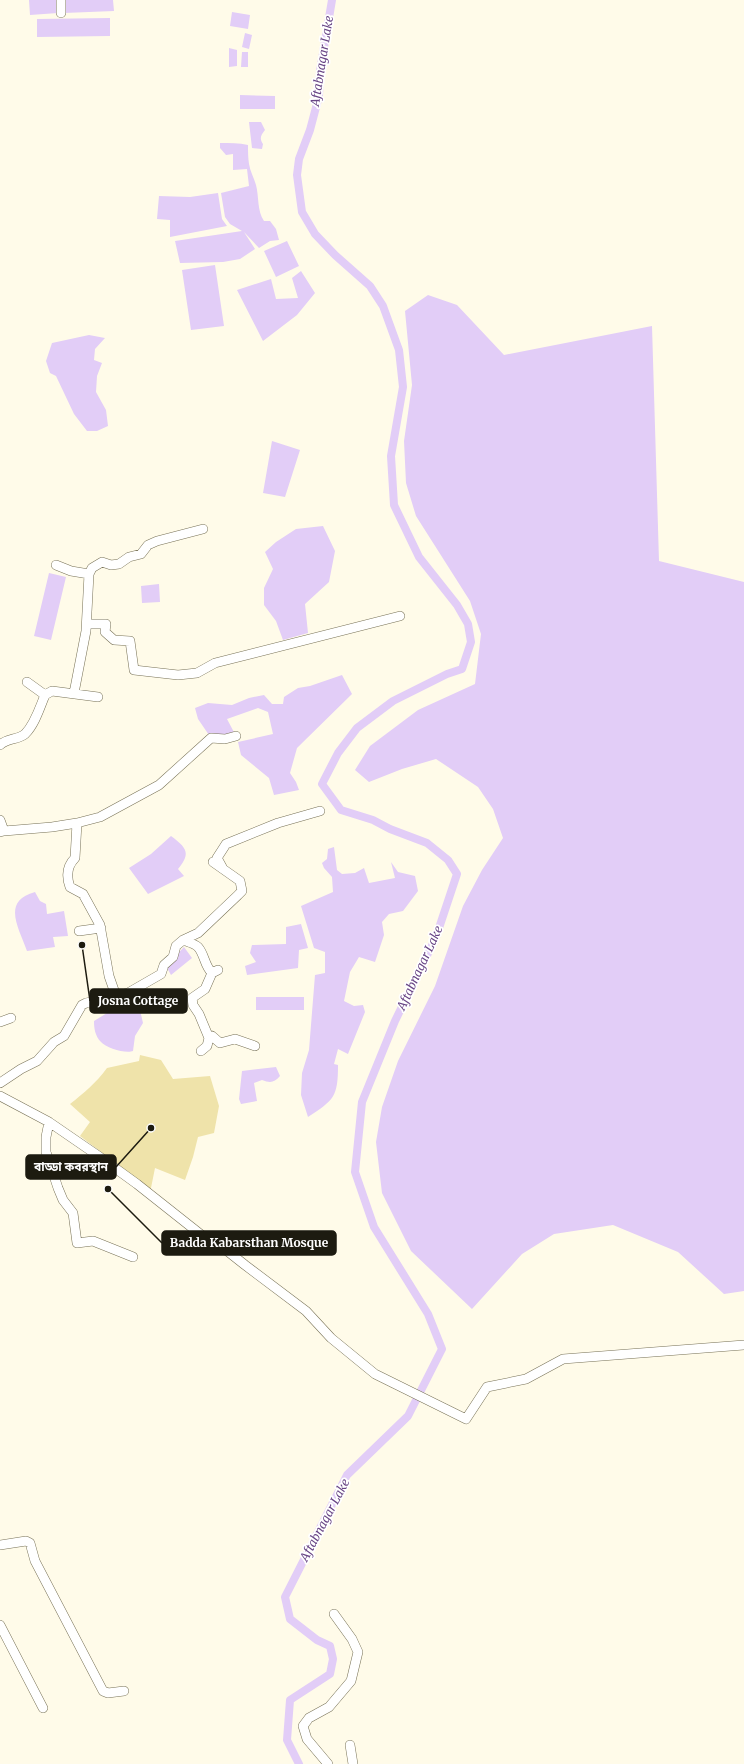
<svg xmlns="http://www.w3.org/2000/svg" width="744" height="1764" font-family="Merriweather,'Noto Sans Bengali',serif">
	<rect width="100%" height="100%" fill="#fffbe9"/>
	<path fill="#efe3aa" d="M140 1055 161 1060 173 1079 210 1076 219 1106 214 1133 198 1137 193 1157 185 1180 155 1168 150 1193 130 1174 80 1136 90 1122 70 1104C84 1093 96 1083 107 1068L139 1061Z"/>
	<path fill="#e2cdf7" d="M29 0H57L58 13 30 15Z
		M64 0H113L114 11 64 13Z
		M232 12 250 15 248 29 230 26Z
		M110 18V36L37 37V19Z
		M245 33 252 35 249 49 242 47Z
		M229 48 237 50V66L229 67Z
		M242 52H248V67H241Z
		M240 95 275 96V109H240Z
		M249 122H261L265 130C261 135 259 138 263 144L262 149 252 148Z
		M220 143C230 143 239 143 248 145 248 151 248 158 249 164 250 171 254 178 256 185 259 196 257 211 264 221H270L276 229 279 240 270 241 259 248 244 232 255 249 240 259 223 262 180 263 175 241 242 231 230 224 225 217 221 193 249 186 247 169 233 170V154L226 155 220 148Z
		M218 193 222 219 227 226 170 237V220L157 219 159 196 190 197Z
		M287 241 299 266 276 277 264 251Z
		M215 265 224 326 191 330 182 270Z
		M301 271 315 293 297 315 263 341 237 290 271 279 276 299 298 298 292 278Z
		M428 295 457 305 504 355 652 326 659 561 744 582V1291L724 1294 678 1252 613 1225 554 1234 522 1254 472 1309 411 1251 382 1193 376 1142 382 1107 398 1061 435 986 463 906 482 870 503 838 493 809 478 787 436 759 402 769 369 782 355 770 370 746 418 710 475 684 481 634 470 601 416 516 406 483 404 441 412 385 405 311Z
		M89 335 105 338 95 349 94 360 102 363 97 376 96 392 106 410 108 426 97 431H87L74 414 56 376 50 373 46 361 52 343Z
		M272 441 300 450 285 497 263 493Z
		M323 526 335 551 329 582 305 604 308 633 283 640 276 621 264 605V588L273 569 265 552 276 542 296 529Z
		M49 573 66 577 51 640 34 636Z
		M159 584 160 602 142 603 141 586Z
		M342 675 352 694 297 748 290 773 296 782 299 790 274 795 269 778 241 755 238 742 273 734 268 712 258 708 227 719 236 736 211 738 198 719 195 708 208 703 232 705 249 698 264 695 272 704H283L284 697 298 688 310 686Z
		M171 836C187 848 191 853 178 869L184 876 148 894 129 868 151 854Z
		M334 847 337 870 342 874 355 873 364 868 369 883 395 878 391 862 398 872 415 876 418 891 403 911 389 914 382 922 384 935 375 962 359 957 350 972 344 1001 354 1006 363 1005 365 1012 348 1054 338 1049 334 1064 338 1065C338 1097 334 1100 308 1117L301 1095 302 1073 309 1050 315 975 325 973V952L314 948 301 906 333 892 332 877 324 868 322 863 327 859 328 849Z
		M35 892 40 901 46 904 47 914 64 911 68 936 53 937 55 947 27 951C19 928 1 901 35 892Z
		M301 924 308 948 299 950 298 968 247 975 245 966 256 962 250 953 252 945 286 944V927Z
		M184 947 192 958 171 975 166 966Z
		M256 997H304V1010H256Z
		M123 1000 127 1008 140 1010 143 1023 135 1036 133 1051C126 1054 106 1048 101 1042 95 1036 94 1028 94 1021L107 1013 104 1001Z
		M276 1067 280 1076C274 1083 270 1083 262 1080L254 1083 257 1101 241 1104 239 1099 242 1071Z"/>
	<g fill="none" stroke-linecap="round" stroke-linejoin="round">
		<path stroke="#e2cdf7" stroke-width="8" d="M299 1764 287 1740 290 1700 330 1674 333 1659 330 1646 317 1640 290 1619 285 1597 347 1475 408 1416 442 1349 428 1314 374 1227 355 1172 362 1102 395 1021 436 937 457 874 448 860 427 843 390 829 373 820 341 810 322 784 338 753 357 728 393 701 447 674 462 669 471 642 468 624 457 605 419 557 394 505 391 456 403 387 399 350 383 306 370 286 335 255 315 234 302 212 297 175 299 159 310 130 319 96 320 71 332 0"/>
		<g stroke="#787257" stroke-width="10">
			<path id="minor" d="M61 0V13
				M56 565 71 571 89 574
				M87 624H106L105 632 114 640 130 641 134 670 178 675 197 673 215 663 400 616
				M74 693 86 631 89 574 92 568 102 562 111 565 119 564 129 557 141 554 148 545 157 541 203 529
				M45 695 52 691 98 697
				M0 745C7 738 18 740 25 734 35 724 40 707 45 695L27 682
				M0 820 4 831 0 832
				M77 823 100 817 159 785 211 738 225 739 236 736
				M4 831 52 827 77 823 75 858C67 866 66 876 70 887L83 894 100 925 109 976 116 996
				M222 867 217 858 226 844 278 823 320 811
				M79 931 101 928
				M183 940C188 942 195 944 198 947 205 955 204 965 212 973L218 970
				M212 973 205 989 192 998 193 1005 199 1014 209 1038 212 1036 220 1043 235 1039 255 1046
				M0 1022 11 1018
				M201 1051 207 1046 209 1038
				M0 1083 21 1069 37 1061 54 1042 64 1036 82 1005 86 1003 128 993 161 974 164 965 173 957 176 946 183 940 198 933 238 895 242 891 240 881 213 862
				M0 1096 49 1122 97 1155 137 1184 209 1241 221 1246 245 1265 306 1311 331 1338 375 1374 466 1419 487 1387 526 1379 563 1359 744 1345
				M49 1122 46 1137V1152L58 1188 63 1200 73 1213 77 1243 93 1241 133 1257
				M0 1545 26 1541 30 1543 35 1561 103 1691 108 1693 124 1691
				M0 1625 43 1708
				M350 1745 353 1764
				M328 1764 307 1739 303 1726 309 1718 329 1707 351 1681 358 1652 352 1639 334 1614"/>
		</g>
		<use href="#minor" stroke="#fff" stroke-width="9"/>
	</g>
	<g text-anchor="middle" stroke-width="3.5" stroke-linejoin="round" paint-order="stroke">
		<g font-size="12" font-style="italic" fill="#684585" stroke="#fff">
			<text transform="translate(322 61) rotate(-81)" y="4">Aftabnagar Lake</text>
			<text transform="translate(420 968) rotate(-65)" y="4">Aftabnagar Lake</text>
			<text transform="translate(325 1520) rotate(-62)" y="4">Aftabnagar Lake</text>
		</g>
	</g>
	<path fill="none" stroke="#1d1b10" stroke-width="1.5" d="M82 945L90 1001M151 1128L116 1167M108 1189L162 1243"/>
	<g fill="#1d1b10" stroke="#fff" stroke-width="1.5">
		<circle cx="82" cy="945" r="4"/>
		<circle cx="151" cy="1128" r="4"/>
		<circle cx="108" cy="1189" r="4"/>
	</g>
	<g fill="#1d1b10" stroke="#1d1b10" stroke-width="1.5">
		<rect x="90" y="989" width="97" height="24" rx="4"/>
		<rect x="26" y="1155" width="90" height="24" rx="4"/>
		<rect x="162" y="1231" width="174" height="24" rx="4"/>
	</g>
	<g font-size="12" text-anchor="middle" font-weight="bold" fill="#fff">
		<text x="138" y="1005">Josna Cottage</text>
		<text x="71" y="1171">বাড্ডা কবরস্থান</text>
		<text x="249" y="1247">Badda Kabarsthan Mosque</text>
	</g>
</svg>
